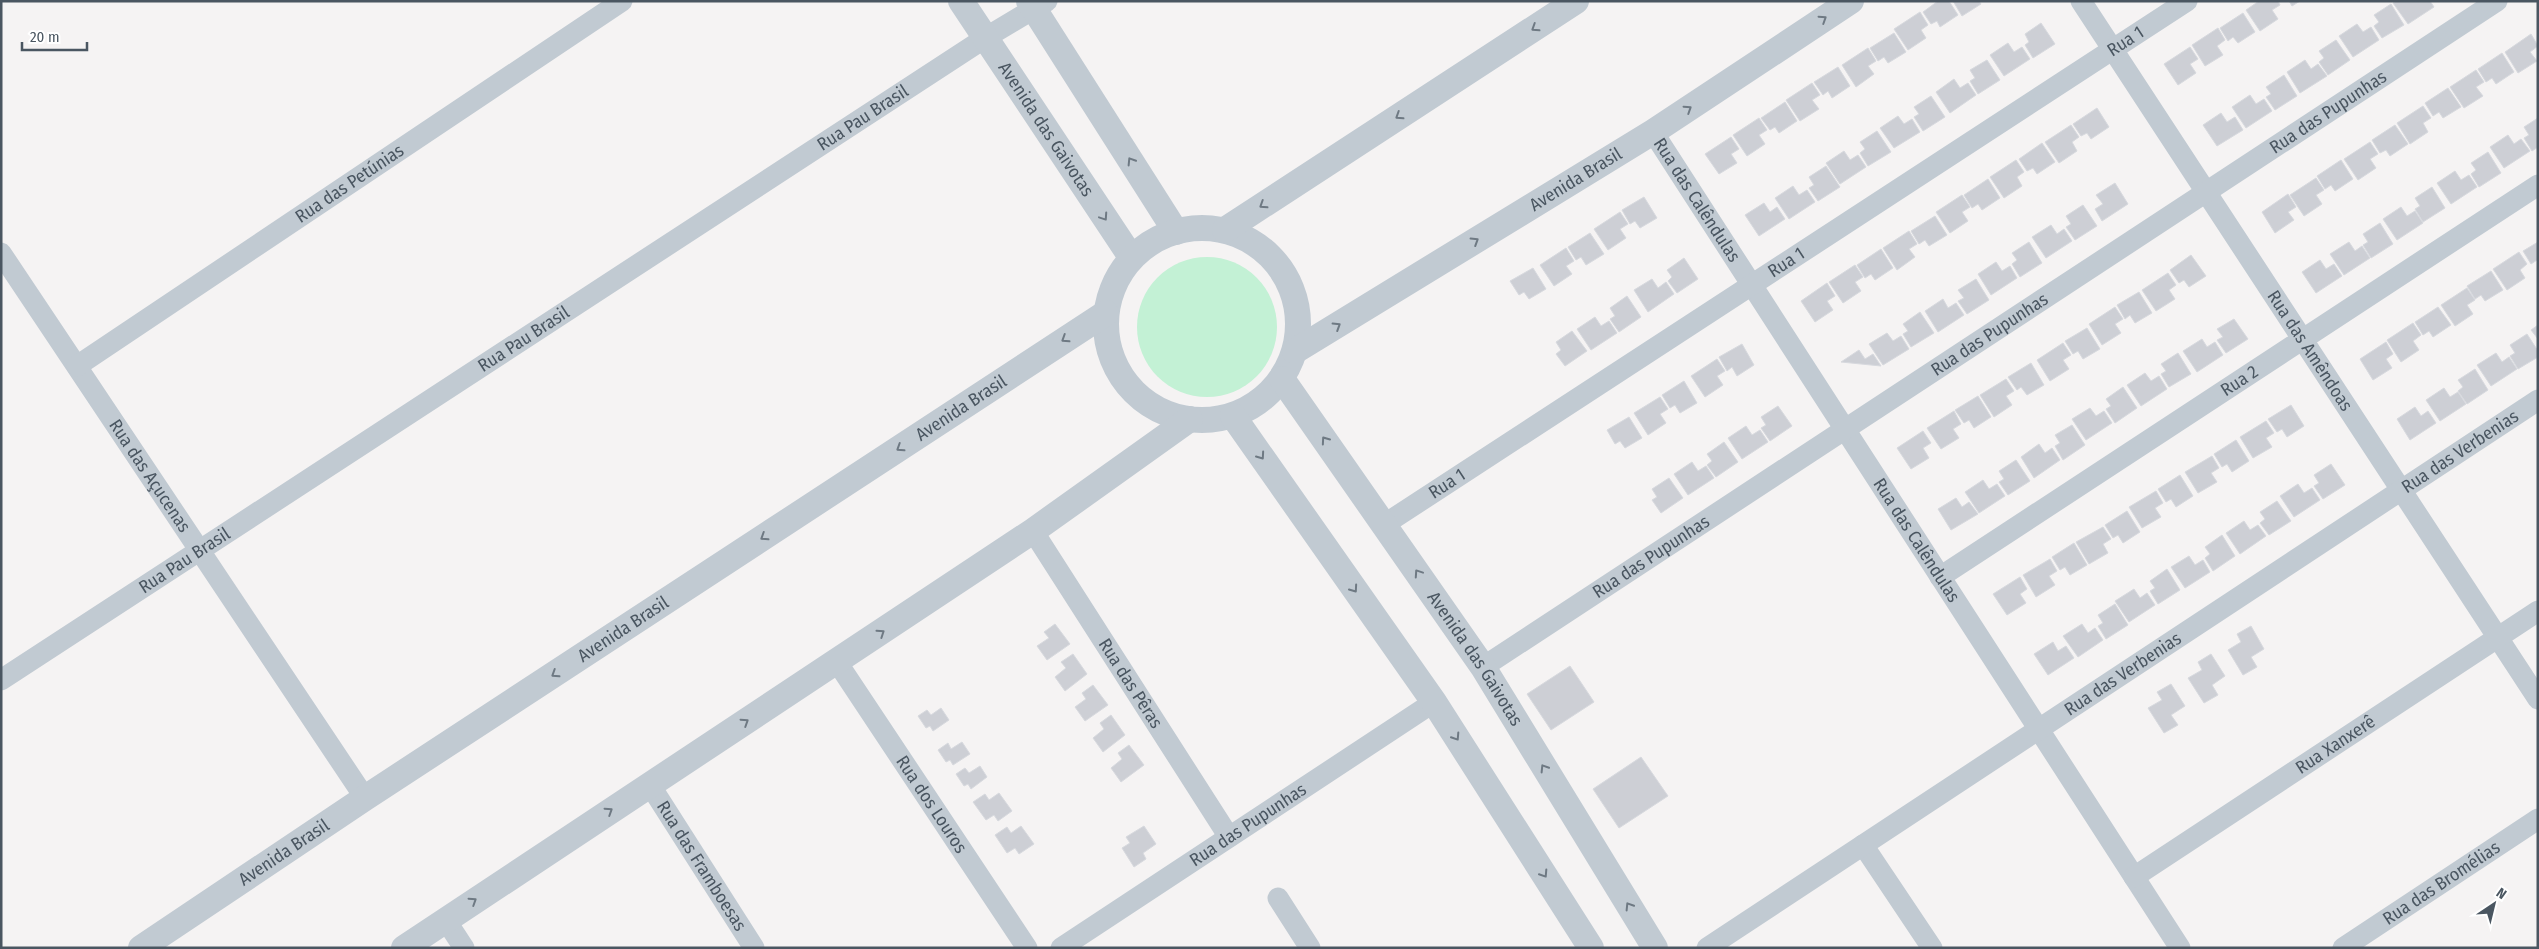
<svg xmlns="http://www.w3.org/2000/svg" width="2539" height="949" font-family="'Fira Sans Condensed',sans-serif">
	<rect width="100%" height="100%" fill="#f5f3f3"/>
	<path fill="#c3f1d5" d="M1137 327a70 70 0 1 1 140 0a70 70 0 1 1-140 0Z"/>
	<path fill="#cdcfd5" stroke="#d7d9de" d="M1938 1H1949L1958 15 1940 27 1937 21 1931 24 1923 12Z
		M1953 1H1979L1981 4 1962 16Z
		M2259 1H2278L2280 5 2272 10 2278 19 2260 31 2246 10Z
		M2289 1H2300L2292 6Z
		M2396 1H2430L2434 7 2408 24 2393 3Z
		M2391 4 2404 25 2382 38 2374 26 2379 22 2374 15Z
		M1920 12 1928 25 1921 30 1926 38 1908 50 1894 29Z
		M2243 13 2255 32 2238 43 2233 37 2228 41 2220 28Z
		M2041 23 2055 44 2033 58 2025 45 2029 42 2025 34Z
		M2357 24 2363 32 2371 27 2379 40 2353 57 2339 36Z
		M2218 28 2225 40 2217 46 2223 55 2205 66 2192 45Z
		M1894 33 1906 52 1888 63 1884 57 1878 61 1870 48Z
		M2531 34 2538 46 2530 52 2537 61 2518 73 2505 52Z
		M2336 40 2350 60 2328 75 2319 62 2324 58 2319 51Z
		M2008 43 2014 52 2022 47 2030 59 2004 76 1990 55Z
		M2190 47 2198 59 2190 64 2196 73 2178 85 2164 64Z
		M1868 48 1876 61 1868 66 1874 74 1856 87 1842 65Z
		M2502 53 2514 72 2496 84 2492 78 2486 82 2478 69Z
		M1987 60 2000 80 1978 94 1970 81 1975 78 1970 70Z
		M2305 60 2311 69 2318 64 2327 76 2300 93 2287 72Z
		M1838 67 1850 86 1832 98 1828 91 1823 95 1814 82Z
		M2476 70 2484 82 2476 87 2483 96 2464 108 2450 87Z
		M2284 75 2297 96 2275 110 2266 97 2271 94 2266 87Z
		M1954 79 1960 88 1968 83 1976 95 1950 113 1936 92Z
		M1812 83 1820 95 1812 100 1819 109 1800 121 1786 100Z
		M2448 88 2461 107 2443 118 2439 112 2433 116 2425 103Z
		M2250 95 2256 104 2264 99 2272 111 2246 128 2232 107Z
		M1931 96 1945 117 1923 131 1914 117 1919 114 1914 107Z
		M1785 102 1797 121 1779 133 1775 127 1770 130 1761 118Z
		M2423 106 2431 118 2423 123 2428 132 2410 144 2397 123Z
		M2097 108 2109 127 2091 139 2087 133 2081 136 2073 124Z
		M2221 113 2227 122 2235 117 2243 130 2217 146 2203 125Z
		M1898 116 1904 124 1912 119 1920 132 1894 148 1880 128Z
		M1759 118 1767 130 1759 135 1765 144 1747 156 1733 135Z
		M2538 118V147L2532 151 2524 138 2529 135 2524 127Z
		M2071 125 2079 137 2072 142 2077 151 2059 163 2045 142Z
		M2395 125 2408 144 2390 156 2386 150 2380 153 2372 140Z
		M1877 131 1891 152 1868 166 1860 153 1865 149 1860 142Z
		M2508 135 2514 144 2521 139 2530 151 2504 168 2490 147Z
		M1731 137 1739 149 1731 154 1737 163 1719 174 1705 154Z
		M2370 142 2378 154 2370 159 2376 168 2358 180 2344 159Z
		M2042 143 2055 162 2037 174 2033 168 2027 171 2019 159Z
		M1844 151 1850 160 1858 155 1866 167 1840 184 1826 163Z
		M2488 152 2501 173 2479 187 2471 174 2476 170 2471 163Z
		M2016 160 2024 172 2017 177 2022 186 2004 198 1990 177Z
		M2341 160 2353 179 2335 191 2331 185 2325 189 2317 176Z
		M1826 166 1840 187 1818 201 1809 188 1814 185 1809 177Z
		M2455 171 2461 180 2469 175 2477 187 2451 204 2437 183Z
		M2316 178 2324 190 2316 195 2322 204 2304 216 2290 195Z
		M1988 179 2000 198 1982 210 1978 204 1972 208 1964 195Z
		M2115 183 2128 204 2102 221 2095 209 2103 204 2096 195Z
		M1793 186 1799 195 1807 190 1815 202 1789 219 1775 198Z
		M2432 187 2445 208 2423 222 2415 209 2420 206 2415 198Z
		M2288 194 2296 207 2288 212 2294 220 2275 233 2262 212Z
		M1962 195 1970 207 1962 212 1968 221 1950 233 1936 212Z
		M1644 197 1657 218 1640 228 1635 221 1630 224 1622 210Z
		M1764 203 1770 212 1777 207 1785 219 1759 236 1745 215Z
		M2083 205 2097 226 2075 240 2066 227 2071 224 2066 216Z
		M2401 207 2407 216 2415 211 2423 223 2397 240 2383 219Z
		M1620 212 1628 224 1620 229 1626 238 1608 250 1594 229Z
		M1935 216 1947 235 1929 246 1925 240 1919 244 1911 231Z
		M2380 223 2393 244 2371 258 2363 245 2368 242 2363 234Z
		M2051 225 2057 234 2064 229 2072 241 2046 258 2032 237Z
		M1909 231 1917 244 1909 249 1915 257 1897 270 1883 248Z
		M1590 233 1604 254 1586 265 1581 257 1576 260 1568 247Z
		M2029 242 2042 263 2020 277 2012 264 2017 260 2012 253Z
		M2349 242 2355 251 2362 246 2370 258 2344 275 2330 254Z
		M2538 242V262L2537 260 2531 264 2523 251Z
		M1566 248 1574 261 1566 266 1572 274 1554 286 1540 265Z
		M1881 249 1893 268 1875 280 1871 274 1865 278 1857 265Z
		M2519 252 2527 264 2520 270 2525 278 2507 290 2493 269Z
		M2191 255 2206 276 2189 287 2184 280 2179 283 2170 270Z
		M1684 258 1698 279 1677 293 1668 281 1672 277 1667 270Z
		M2320 260 2326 269 2334 264 2342 276 2316 293 2302 272Z
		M1996 262 2002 271 2010 266 2017 278 1991 295 1978 274Z
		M1855 265 1863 277 1855 282 1861 291 1843 303 1829 282Z
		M1533 268 1546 289 1529 299 1524 292 1519 295 1510 281Z
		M2491 271 2503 290 2485 301 2481 295 2475 299 2467 286Z
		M2168 273 2176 285 2169 290 2175 299 2156 311 2142 290Z
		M1652 279 1658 288 1666 282 1674 294 1648 312 1634 290Z
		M1976 279 1989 300 1967 314 1958 301 1964 298 1958 290Z
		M1827 283 1835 296 1827 301 1833 310 1815 322 1801 301Z
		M2467 288 2475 300 2467 305 2473 314 2455 326 2441 305Z
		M2139 292 2152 313 2135 323 2130 315 2125 319 2117 305Z
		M1627 296 1641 317 1619 332 1610 319 1615 316 1610 308Z
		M1943 299 1948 308 1956 303 1964 315 1938 332 1925 311Z
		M2115 307 2123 319 2115 324 2121 333 2102 345 2089 324Z
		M2438 307 2451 325 2433 337 2429 331 2423 335 2415 322Z
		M1920 312 1934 333 1911 347 1903 334 1908 331 1903 324Z
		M1595 317 1601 326 1609 321 1617 333 1591 350 1577 329Z
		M2234 319 2248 339 2226 353 2217 340 2223 337 2217 329Z
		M2413 323 2421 335 2413 341 2419 350 2401 362 2387 340Z
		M2538 325V339L2531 330Z
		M2087 328 2100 349 2083 359 2078 351 2073 354 2065 341Z
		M1572 331 1587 351 1565 366 1556 354 1561 350 1556 342Z
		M1887 333 1893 341 1901 336 1909 349 1883 365 1869 344Z
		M2527 334 2538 351V357L2518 369 2510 356 2515 353 2510 345Z
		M2202 339 2207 347 2215 342 2223 355 2197 372 2183 351Z
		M2386 342 2393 354 2386 359 2392 368 2373 380 2360 359Z
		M2063 343 2071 355 2063 360 2069 369 2050 381 2037 360Z
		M1742 344 1754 365 1737 376 1732 367 1727 371 1719 357Z
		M1859 350 1865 359 1873 354 1881 366 1841 362Z
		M2178 353 2191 374 2169 387 2161 374 2166 371 2161 364Z
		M2496 353 2502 362 2509 357 2517 369 2491 386 2477 365Z
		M1717 359 1725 371 1717 376 1723 385 1705 397 1691 376Z
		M2031 363 2044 385 2027 395 2021 387 2017 390 2008 377Z
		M2475 369 2488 390 2467 404 2458 391 2463 387 2458 380Z
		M2145 373 2151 381 2159 376 2167 389 2141 406 2127 385Z
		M2006 379 2014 391 2006 396 2012 405 1994 417 1980 395Z
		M1684 381 1697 403 1680 413 1675 405 1670 408 1662 395Z
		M2123 387 2137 408 2115 423 2106 409 2111 406 2106 399Z
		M2444 388 2450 397 2458 392 2466 404 2440 421 2426 400Z
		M1978 396 1991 417 1974 428 1969 420 1964 423 1955 410Z
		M1660 397 1668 409 1660 414 1666 423 1648 435 1634 413Z
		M2291 405 2304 426 2287 437 2282 429 2277 432 2268 419Z
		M1778 406 1792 426 1770 441 1761 428 1766 425 1761 417Z
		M2415 407 2421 416 2428 411 2436 423 2410 440 2397 419Z
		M2090 408 2096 416 2104 411 2112 423 2086 440 2072 419Z
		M1954 411 1961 424 1953 429 1959 438 1941 449 1927 428Z
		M1629 417 1642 438 1625 448 1620 441 1615 444 1607 430Z
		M2266 421 2274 433 2266 438 2272 447 2253 458 2240 437Z
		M2072 425 2085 445 2063 460 2055 446 2060 443 2055 435Z
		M1746 426 1752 435 1760 430 1768 442 1742 459 1728 438Z
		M1923 431 1931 443 1923 448 1929 458 1911 469 1897 448Z
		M2236 440 2249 461 2232 472 2227 464 2222 467 2214 454Z
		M1724 442 1738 462 1716 477 1707 465 1712 461 1707 454Z
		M2039 444 2045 453 2052 448 2060 460 2034 478 2021 457Z
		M2212 456 2219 468 2211 473 2217 482 2198 493 2185 472Z
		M2016 460 2030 481 2008 495 1999 482 2004 479 1999 471Z
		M1692 462 1698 471 1706 466 1714 478 1688 495 1674 474Z
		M2331 464 2345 485 2323 499 2314 486 2319 483 2314 475Z
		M2180 475 2193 496 2176 507 2171 499 2166 502 2158 489Z
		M1669 478 1683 498 1661 513 1652 500 1657 497 1652 489Z
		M1983 480 1989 489 1997 484 2005 496 1979 513 1965 492Z
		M2298 484 2304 493 2312 488 2320 500 2294 517 2280 496Z
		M2156 491 2163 503 2155 508 2161 517 2142 528 2129 507Z
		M1956 498 1962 507 1969 502 1978 514 1951 530 1938 509Z
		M2277 501 2291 521 2269 535 2260 523 2265 519 2260 512Z
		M2127 511 2140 532 2123 543 2118 535 2113 538 2105 525Z
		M2244 521 2250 530 2258 525 2266 536 2240 554 2226 533Z
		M2103 527 2111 539 2103 544 2108 553 2089 564 2076 542Z
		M2222 535 2235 556 2213 571 2205 558 2210 554 2205 547Z
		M2074 543 2087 565 2070 575 2065 567 2060 570 2052 557Z
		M2189 556 2195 565 2203 560 2210 572 2185 588 2171 567Z
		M2050 559 2057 571 2049 576 2055 585 2036 597 2023 575Z
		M2167 569 2180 590 2158 604 2150 591 2155 588 2150 581Z
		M2020 577 2027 589 2020 594 2026 603 2007 615 1993 594Z
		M2134 589 2140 598 2147 593 2155 605 2129 622 2115 601Z
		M2115 604 2128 625 2106 639 2098 626 2103 623 2098 615Z
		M1055 624 1070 644 1047 660 1037 646 1049 638 1044 632Z
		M2082 624 2088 633 2095 628 2103 640 2078 657 2063 636Z
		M2251 626 2264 649 2251 657 2257 667 2243 675 2228 650 2241 642 2237 634Z
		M2053 642 2058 651 2066 646 2074 658 2048 675 2034 654Z
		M1073 654 1087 674 1065 691 1055 677 1066 668 1061 662Z
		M2211 654 2225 676 2212 685 2218 695 2204 703 2188 678 2202 670 2198 662Z
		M1570 666 1594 702 1551 730 1527 694Z
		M2171 684 2185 706 2171 715 2178 725 2164 733 2148 708 2162 700 2157 692Z
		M1093 685 1108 705 1085 721 1075 707 1086 699 1082 693Z
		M941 708 949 720 933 731 930 726 926 728 918 716 927 710 931 715Z
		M1111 715 1125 735 1103 752 1093 738 1104 729 1100 723Z
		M962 742 970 754 953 765 950 760 946 762 938 750 948 743 951 749Z
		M1129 745 1144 765 1121 782 1111 768 1122 759 1118 753Z
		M1641 757 1668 796 1619 828 1593 789Z
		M980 766 987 777 971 789 968 784 964 786 956 774 965 768 969 773Z
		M999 793 1012 811 998 821 994 815 986 820 973 802 985 794 989 800Z
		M1021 826 1034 844 1019 854 1015 848 1007 853 995 835 1007 827 1011 833Z
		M1144 826 1156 844 1143 853 1146 859 1134 867 1122 848 1130 843 1126 837Z"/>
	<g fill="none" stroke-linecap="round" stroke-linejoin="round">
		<g stroke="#c1cad2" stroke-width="21">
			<path id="s1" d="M2081 1 2538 699"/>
			<path id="s2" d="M1653 132 2180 948"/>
			<path id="s3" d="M1 253 365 798"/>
			<path id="s4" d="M77 366 622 1"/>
			<path id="s5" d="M1385 524 2187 1"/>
			<path id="s6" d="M1033 531 1229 837"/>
			<path id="s7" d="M1940 577 2538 185"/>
			<path id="s8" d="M837 662 1027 948"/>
			<path id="s9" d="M1483 667 2497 1"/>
			<path id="s10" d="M1 680 985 38 1047 1"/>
			<path id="s11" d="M650 785 754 948"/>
			<path d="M1863 845 1932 948"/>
			<path id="s12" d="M2134 877 2538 611"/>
			<path d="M1278 898 1310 948"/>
			<path d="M445 919 464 948"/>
			<path id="s13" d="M1061 948 1434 702"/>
			<path id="s14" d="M1707 948 2538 400"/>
			<path id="s15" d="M2343 948 2538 819"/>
		</g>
		<g stroke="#c1cad2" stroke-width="26">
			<path id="s16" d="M961 1 1131 257"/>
			<path d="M1029 1 1176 232"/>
			<circle cx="1202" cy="324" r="96"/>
			<path d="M1225 230 1576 1"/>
			<path id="s17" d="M1295 351 1653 132 1851 1"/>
			<path id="s18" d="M1282 379 1483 667 1655 948"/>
			<path d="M1233 416 1434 702 1591 948"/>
			<path id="s19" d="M141 948 365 798 1106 313"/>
			<path d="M404 948 1033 531 1190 419"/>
		</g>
	</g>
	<defs><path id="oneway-chevron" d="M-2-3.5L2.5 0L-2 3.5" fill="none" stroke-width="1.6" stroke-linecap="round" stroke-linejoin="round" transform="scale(1.25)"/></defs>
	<g stroke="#6e7983">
		<use href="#oneway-chevron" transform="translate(1823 19) rotate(-33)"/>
		<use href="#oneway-chevron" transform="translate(1535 28) rotate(147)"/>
		<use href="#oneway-chevron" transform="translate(1688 109) rotate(-33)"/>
		<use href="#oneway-chevron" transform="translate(1399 116) rotate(147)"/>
		<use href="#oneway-chevron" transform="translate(1131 161) rotate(-122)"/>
		<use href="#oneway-chevron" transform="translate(1263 205) rotate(147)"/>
		<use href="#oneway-chevron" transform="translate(1104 217) rotate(56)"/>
		<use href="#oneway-chevron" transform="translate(1475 241) rotate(-32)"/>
		<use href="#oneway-chevron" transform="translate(1337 326) rotate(-32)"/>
		<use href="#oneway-chevron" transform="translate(1065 339) rotate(147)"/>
		<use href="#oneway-chevron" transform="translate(1325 440) rotate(-125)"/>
		<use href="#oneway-chevron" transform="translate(900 448) rotate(147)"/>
		<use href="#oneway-chevron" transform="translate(1261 456) rotate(55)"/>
		<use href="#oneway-chevron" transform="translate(764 537) rotate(147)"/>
		<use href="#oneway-chevron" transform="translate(1418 573) rotate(-124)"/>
		<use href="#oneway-chevron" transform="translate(1354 589) rotate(55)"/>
		<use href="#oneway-chevron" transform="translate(881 633) rotate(-34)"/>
		<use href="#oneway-chevron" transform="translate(555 674) rotate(147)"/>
		<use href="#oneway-chevron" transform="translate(745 722) rotate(-33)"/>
		<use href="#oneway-chevron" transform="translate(1456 737) rotate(57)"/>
		<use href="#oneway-chevron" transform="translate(1544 768) rotate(-122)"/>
		<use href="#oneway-chevron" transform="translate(609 811) rotate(-33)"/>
		<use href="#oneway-chevron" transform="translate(1544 874) rotate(57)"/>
		<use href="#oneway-chevron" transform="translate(473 901) rotate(-33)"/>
		<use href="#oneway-chevron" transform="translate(1629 906) rotate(-122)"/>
	</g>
	<g text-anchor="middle" stroke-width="4" stroke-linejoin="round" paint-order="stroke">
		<g font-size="18" fill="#4a5661" stroke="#fff">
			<text dy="6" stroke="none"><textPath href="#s5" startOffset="884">Rua 1</textPath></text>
			<text dy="6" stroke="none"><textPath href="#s9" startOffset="1011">Rua das Pupunhas</textPath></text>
			<text dy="6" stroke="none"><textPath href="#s10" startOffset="1029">Rua Pau Brasil</textPath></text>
			<text dy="6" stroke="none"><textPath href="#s16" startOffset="154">Avenida das Gaivotas</textPath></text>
			<text dy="6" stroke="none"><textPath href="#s17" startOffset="329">Avenida Brasil</textPath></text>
			<text dy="6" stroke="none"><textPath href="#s4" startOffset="328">Rua das Petúnias</textPath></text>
			<text dy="6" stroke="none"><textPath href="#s2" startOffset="81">Rua das Calêndulas</textPath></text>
			<text dy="6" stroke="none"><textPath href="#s5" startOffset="479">Rua 1</textPath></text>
			<text dy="6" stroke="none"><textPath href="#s9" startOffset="606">Rua das Pupunhas</textPath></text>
			<text dy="6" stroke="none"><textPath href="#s10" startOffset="624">Rua Pau Brasil</textPath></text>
			<text dy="6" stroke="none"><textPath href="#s1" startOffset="418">Rua das Amêndoas</textPath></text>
			<text dy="6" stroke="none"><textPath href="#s7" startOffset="358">Rua 2</textPath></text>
			<text dy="6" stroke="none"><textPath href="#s19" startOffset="982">Avenida Brasil</textPath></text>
			<text dy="6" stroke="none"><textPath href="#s14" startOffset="902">Rua das Verbenias</textPath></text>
			<text dy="6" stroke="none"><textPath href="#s3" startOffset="268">Rua das Açucenas</textPath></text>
			<text dy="6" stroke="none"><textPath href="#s5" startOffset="74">Rua 1</textPath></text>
			<text dy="6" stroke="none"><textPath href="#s2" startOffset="486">Rua das Calêndulas</textPath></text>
			<text dy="6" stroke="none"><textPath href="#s9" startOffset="201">Rua das Pupunhas</textPath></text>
			<text dy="6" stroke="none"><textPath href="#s10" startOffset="219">Rua Pau Brasil</textPath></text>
			<text dy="6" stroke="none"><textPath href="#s19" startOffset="578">Avenida Brasil</textPath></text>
			<text dy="6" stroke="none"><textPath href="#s18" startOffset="340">Avenida das Gaivotas</textPath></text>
			<text dy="6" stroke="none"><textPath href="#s14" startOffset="498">Rua das Verbenias</textPath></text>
			<text dy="6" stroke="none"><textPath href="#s6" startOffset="181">Rua das Pêras</textPath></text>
			<text dy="6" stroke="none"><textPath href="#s12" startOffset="241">Rua Xanxerê</textPath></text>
			<text dy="6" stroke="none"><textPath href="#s8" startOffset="171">Rua dos Louros</textPath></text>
			<text dy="6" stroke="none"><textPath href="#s13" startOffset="224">Rua das Pupunhas</textPath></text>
			<text dy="6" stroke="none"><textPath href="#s19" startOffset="172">Avenida Brasil</textPath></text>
			<text dy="6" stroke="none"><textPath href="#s11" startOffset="96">Rua das Framboesas</textPath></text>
			<text dy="6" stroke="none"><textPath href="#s15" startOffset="118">Rua das Bromélias</textPath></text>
		</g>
	</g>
	<rect width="2539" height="949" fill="none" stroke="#4a5661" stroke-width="5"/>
	<g transform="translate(2494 904) rotate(35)" stroke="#ffffff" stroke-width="4" paint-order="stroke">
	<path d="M0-4L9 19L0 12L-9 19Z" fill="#4a5661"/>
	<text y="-8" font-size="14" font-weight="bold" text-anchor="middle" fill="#4a5661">N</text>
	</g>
	<path d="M22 42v8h65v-8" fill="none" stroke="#4a5661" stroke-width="2.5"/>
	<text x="30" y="42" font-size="15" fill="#4a5661" stroke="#ffffff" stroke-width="4" paint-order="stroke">20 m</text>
</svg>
